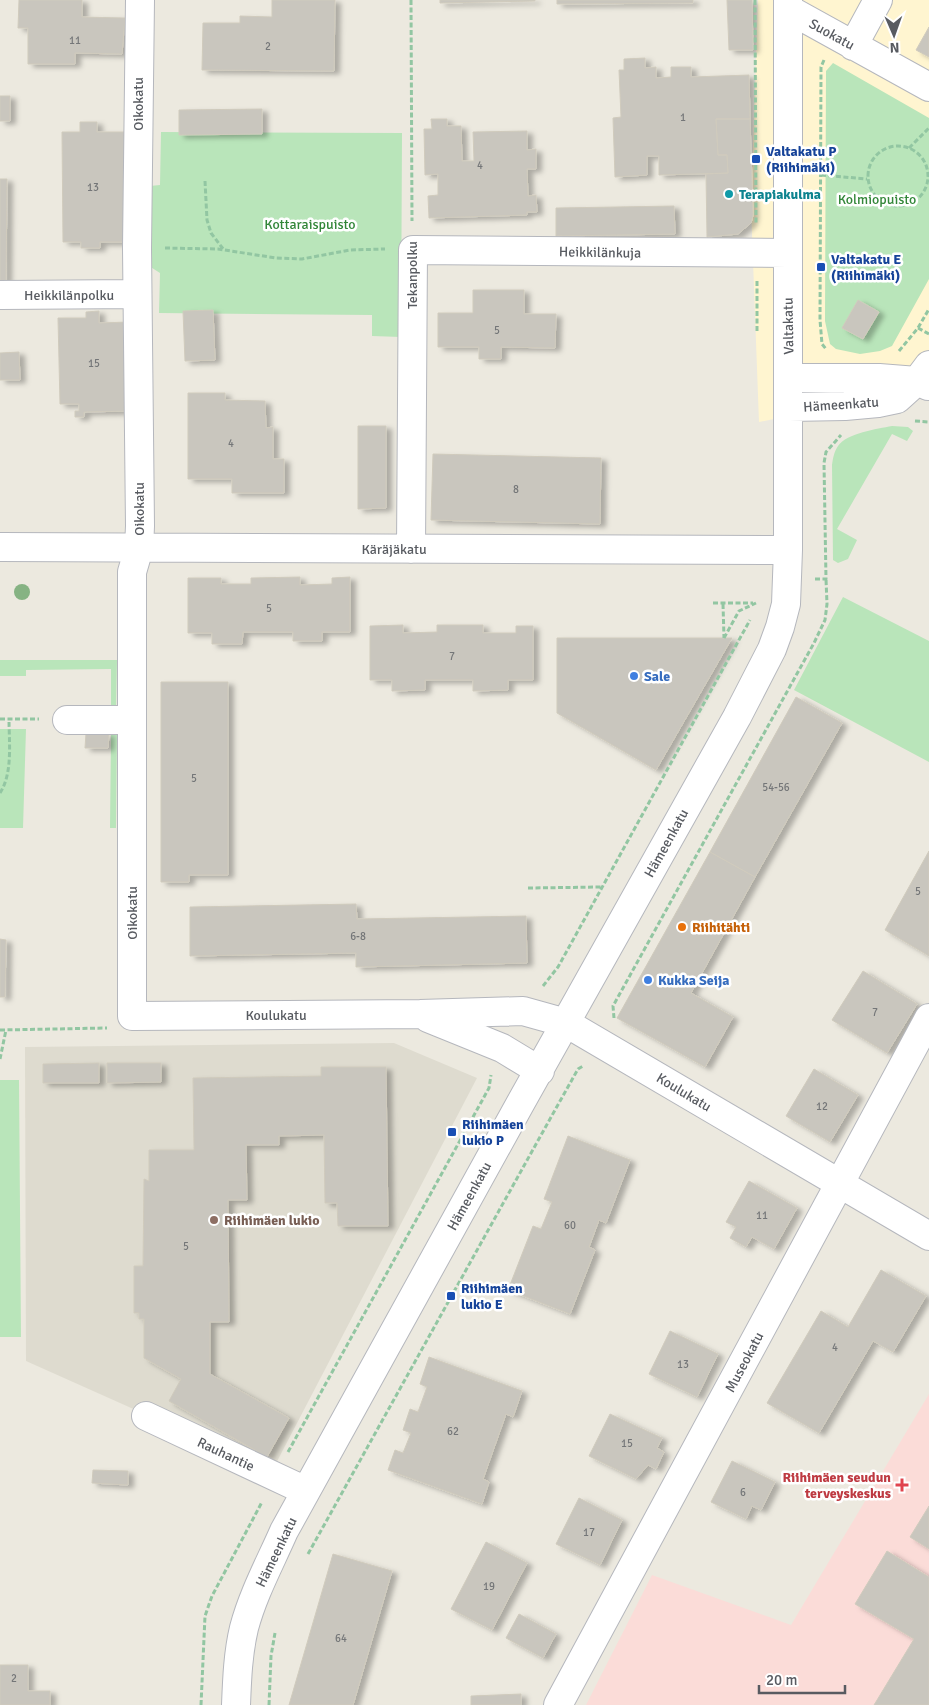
<svg xmlns="http://www.w3.org/2000/svg" width="929" height="1705" font-family="Signika,sans-serif">
	<defs>
		<filter id="shadow"><feDropShadow dx="5.5" dy="3" stdDeviation="2.5" flood-color="#0004"/></filter>
	</defs>
	<rect width="100%" height="100%" fill="#ece9df"/>
	<path fill="#fff5d0" d="M758 0H929V387L759 422 751 207Z"/>
	<path fill="#dedbcf" d="M394 1043 477 1078 272 1471 26 1361 25 1047Z"/>
	<path fill="#fbdcd8" d="M929 1394V1705H586L652 1575 791 1625Z"/>
	<path fill="#b9e5ba" fill-rule="evenodd" d="M833 63 929 118V279L892 346 880 351 860 354 836 349 830 344 825 321 826 71ZM879 312 863 339 843 328Z
		M161 132 402 133 401 337 372 336V315L159 313 160 273 149 266 150 186 160 185Z
		M892 426 908 427 913 431 907 441 892 434 837 529 857 540 848 559 838 563 833 560 832 465C833 458 834 452 838 446 847 433 877 429 892 426Z
		M843 597 929 641V762L794 690Z
		M0 660H117L116 710 111 711V669L26 670V676H0Z
		M0 729H26L23 828H0Z
		M111 735H117L116 828H110Z
		M0 1080H19L21 1337H0Z"/>
	<path fill="#c9c6be" stroke="#d0cbbd" filter="url(#shadow)" d="M19 0H82V17L125 18 122 54 75 53V64H28V28H18Z
		M272 0H335L334 71 202 70 203 23H240V16L272 17Z
		M440 0H535V1L440 3Z
		M557 0H693V3L557 4Z
		M727 0H752L753 50H729Z
		M929 27V57L916 50Z
		M645 58V68L656 67V78L671 77V67H691V77L749 75 750 119H716L718 155H727L728 173 659 175V156H647V175L615 177 613 118 621 117 619 70H624V59Z
		M0 96H10V121H0Z
		M262 109V134L179 135V110Z
		M431 119H447V126H461L462 161H474L473 132 527 131V150L536 149V169H527L528 196 536 195 537 212H527V215L429 218 428 196 438 195V174L425 175 424 129H432Z
		M716 119H750L753 215 751 223 738 234 707 237 706 174 728 173 727 155H718Z
		M80 122H97V132H124V242H100V248H81V242H63L62 132H80Z
		M0 179H7L6 282H0Z
		M674 206 675 234 556 236V208Z
		M473 290H524V314H556L555 348 501 347V359H479V347H438V313H473Z
		M858 300 879 312 863 339 842 328Z
		M213 310 215 360 185 361 183 311Z
		M99 311V323L128 322 129 411 84 412V417H75V411H79V404H60L58 318H86V312Z
		M19 352 20 380H0V353Z
		M188 393H225V400L265 401 266 428 273 427V459H284V493H232V479H188Z
		M358 426H386V508L358 509Z
		M433 454 601 458 600 524 431 520Z
		M300 577V585L332 584V578L350 577V632H322V641H293V632H243L242 644H212V633H188V578H221V584H251V578Z
		M403 625V633L437 632V625H483V633H516V626H533V680H508V690L473 691V680H425V690L392 691V680H370V626Z
		M557 638H732L656 770 557 713Z
		M161 682H228V875H189V882H161Z
		M796 697 842 723 755 877 710 852Z
		M86 733 109 734 108 748H85Z
		M929 851V956L885 930Z
		M710 852 755 877 691 993 733 1017 705 1067 617 1018Z
		M356 904 357 919 526 916 527 963 356 967V953L190 956V907Z
		M0 939 6 940 5 997H0Z
		M863 971 917 1004 887 1053 832 1020Z
		M99 1063V1083H43V1064Z
		M107 1063H161V1082L107 1083Z
		M321 1067H386L388 1226H338L337 1203H325L324 1135 279 1136V1145H246L247 1200H228L229 1322H210V1374L289 1418 267 1457 169 1401 181 1379 144 1358V1319H139V1313H134V1266H143L144 1179 149 1181V1150H194L193 1078 321 1076Z
		M814 1069 858 1095 830 1142 786 1116Z
		M568 1136 630 1160 606 1223 599 1220 589 1247 595 1250 570 1314 508 1290 533 1226 541 1229 552 1202 544 1199Z
		M749 1181 797 1208 774 1249 752 1237 746 1247 730 1238 736 1227 726 1222Z
		M881 1270 926 1296 893 1352 873 1341 819 1433 767 1403 821 1311 848 1327Z
		M670 1331 718 1354 697 1397 649 1374Z
		M429 1357 522 1391 513 1417 506 1414 483 1479 489 1482 482 1504 388 1470 395 1450 403 1453 411 1433 403 1430 410 1409 418 1412 427 1387 420 1384Z
		M610 1414 662 1438 657 1448 664 1452 656 1469 648 1465 636 1479 589 1456Z
		M732 1461 775 1482 761 1510 752 1506 746 1519 711 1502Z
		M93 1470 128 1471V1485L92 1483Z
		M579 1498 622 1520 600 1565 556 1544Z
		M929 1506V1549L910 1537Z
		M486 1542 527 1563 492 1630 451 1609Z
		M887 1551 929 1577V1705H874L914 1639 855 1604Z
		M333 1554 392 1571 353 1705H289Z
		M519 1614 556 1634 543 1658 506 1638Z
		M0 1665H28V1691H50V1705H0Z
		M521 1694V1705H471V1696Z"/>
	<g fill="none" stroke-linecap="round" stroke-linejoin="round">
		<g stroke="#b5b7bd" stroke-width="30">
			<path id="minor" d="M140 0 137 248 140 526 139 548 132 572V1016L420 1014 523 1011 566 1023 929 1236
				M788 9 929 87
				M853 46 878 0
				M0 295 137 294
				M789 378H879L917 381 928 386
				M789 407 845 406 878 403 897 399 917 381 929 365
				M0 547 788 550
				M411 549 413 250 788 253
				M67 720H131
				M428 1018 502 1048 540 1071
				M146 1416 306 1491
				M236 1705C237 1679 238 1653 244 1628 253 1594 270 1563 284 1531L520 1104 737 717 772 649 780 627 786 604 788 550V0
				M558 1705 929 1018"/>
		</g>
		<path stroke="#92c6a2" stroke-width="3" stroke-dasharray="5 2.5" stroke-linecap="butt" d="M411 0 412 221
			M755 0 756 225
			M824 60 821 67 820 320 822 344 826 349
			M868 176a30 30 0 1 1 60 0a30 30 0 1 1-60 0Z
			M909 148 929 128
			M821 175 867 179
			M205 181 207 220 211 233 224 250
			M165 248 218 249 276 258 302 259 350 250 385 249
			M757 281V333
			M918 328 929 334
			M899 351 918 328 929 309
			M915 421 929 422
			M815 579H826L824 463 826 452 841 435
			M713 603H753
			M723 604 724 638
			M724 638 739 611 756 603
			M0 719H39
			M0 793C13 773 9 742 9 719
			M528 888 602 887
			M543 986 558 967 750 620
			M614 1018 613 1006 814 643 825 620 827 604 826 579
			M0 1030 107 1028
			M0 1059 6 1030
			M288 1452 489 1088 491 1075
			M308 1554 550 1119 578 1069 583 1066
			M201 1705 205 1616 212 1596 262 1502
			M269 1705 271 1656 275 1633"/>
		<use href="#minor" stroke="#fff" stroke-width="28"/>
	</g>
	<circle fill="#86b383" cx="22" cy="592" r="8"/>
	<g fill="#1a4fb4" stroke="#fff" stroke-width="2">
		<rect x="751" y="154" width="10" height="10" rx="2.5"/>
		<rect x="816" y="262" width="10" height="10" rx="2.5"/>
		<rect x="447" y="1127" width="10" height="10" rx="2.5"/>
		<rect x="446" y="1291" width="10" height="10" rx="2.5"/>
	</g>
	<circle fill="#0f9aa8" stroke="#fff" stroke-width="2" cx="729" cy="194" r="5"/>
	<g fill="#3f7fe0" stroke="#fff" stroke-width="2">
		<circle cx="634" cy="676" r="5"/>
		<circle cx="648" cy="980" r="5"/>
	</g>
	<circle fill="#e8710a" stroke="#fff" stroke-width="2" cx="682" cy="927" r="5"/>
	<circle fill="#8d6e63" stroke="#fff" stroke-width="2" cx="214" cy="1220" r="5"/>
	<path fill="#e0444e" stroke="#fff" stroke-width="2" d="M899.5 1477.5h5v5h5v5h-5v5h-5v-5h-5v-5h5z"/>
	<g text-anchor="middle" stroke-width="5" stroke-linejoin="round" paint-order="stroke">
		<g font-size="11" fill="#747678">
			<text x="75" y="44">11</text>
			<text x="268" y="50">2</text>
			<text x="683" y="121">1</text>
			<text x="480" y="169">4</text>
			<text x="93" y="191">13</text>
			<text x="497" y="334">5</text>
			<text x="94" y="367">15</text>
			<text x="231" y="447">4</text>
			<text x="516" y="493">8</text>
			<text x="269" y="612">5</text>
			<text x="452" y="660">7</text>
			<text x="194" y="782">5</text>
			<text x="776" y="791">54-56</text>
			<text x="918" y="895">5</text>
			<text x="358" y="940">6-8</text>
			<text x="875" y="1016">7</text>
			<text x="822" y="1110">12</text>
			<text x="762" y="1219">11</text>
			<text x="570" y="1229">60</text>
			<text x="186" y="1250">5</text>
			<text x="835" y="1351">4</text>
			<text x="683" y="1368">13</text>
			<text x="453" y="1435">62</text>
			<text x="627" y="1447">15</text>
			<text x="743" y="1496">6</text>
			<text x="589" y="1536">17</text>
			<text x="489" y="1590">19</text>
			<text x="341" y="1642">64</text>
			<text x="14" y="1682">2</text>
		</g>
		<g font-size="14" fill="#585b61" stroke="#fff">
			<text transform="translate(832 34) rotate(29)" y="5">Suokatu</text>
			<text transform="translate(138 104) rotate(-90)" y="5">Oikokatu</text>
			<text transform="translate(600 252) rotate(1)" y="5">Heikkilänkuja</text>
			<text transform="translate(412 275) rotate(-90)" y="5">Tekanpolku</text>
			<text x="69" y="300">Heikkilänpolku</text>
			<text transform="translate(788 326) rotate(-91)" y="5">Valtakatu</text>
			<text transform="translate(841 404) rotate(-4)" y="5">Hämeenkatu</text>
			<text transform="translate(139 509) rotate(-90)" y="5">Oikokatu</text>
			<text x="394" y="554">Käräjäkatu</text>
			<text transform="translate(666 843) rotate(-61)" y="5">Hämeenkatu</text>
			<text transform="translate(132 913) rotate(-90)" y="5">Oikokatu</text>
			<text x="276" y="1020">Koulukatu</text>
			<text transform="translate(684 1092) rotate(31)" y="5">Koulukatu</text>
			<text transform="translate(469 1196) rotate(-61)" y="5">Hämeenkatu</text>
			<text transform="translate(744 1362) rotate(-62)" y="5">Museokatu</text>
			<text transform="translate(226 1454) rotate(25)" y="5">Rauhantie</text>
			<text transform="translate(276 1552) rotate(-64)" y="5">Hämeenkatu</text>
		</g>
		<g font-size="14" font-weight="bold" fill="#164399" stroke="#fff" text-anchor="start">
			<text x="766" y="156">Valtakatu P<tspan x="766" dy="16">(Riihimäki)</tspan></text>
			<text x="831" y="264">Valtakatu E<tspan x="831" dy="16">(Riihimäki)</tspan></text>
			<text x="462" y="1129">Riihimäen<tspan x="462" dy="16">lukio P</tspan></text>
			<text x="461" y="1293">Riihimäen<tspan x="461" dy="16">lukio E</tspan></text>
		</g>
		<g font-size="14" font-weight="bold" fill="#0d838f" stroke="#fff" text-anchor="start">
			<text x="739" y="199">Terapiakulma</text>
		</g>
		<g font-size="14" fill="#328638" stroke="#fff">
			<text x="877" y="204">Kolmiopuisto</text>
			<text x="310" y="229">Kottaraispuisto</text>
		</g>
		<g font-size="14" font-weight="bold" fill="#366cbe" stroke="#fff" text-anchor="start">
			<text x="644" y="681">Sale</text>
			<text x="658" y="985">Kukka Seija</text>
		</g>
		<g font-size="14" font-weight="bold" fill="#c56008" stroke="#fff" text-anchor="start">
			<text x="692" y="932">Riihitähti</text>
		</g>
		<g font-size="14" font-weight="bold" fill="#785e54" stroke="#fff" text-anchor="start">
			<text x="224" y="1225">Riihimäen lukio</text>
		</g>
		<g font-size="14" font-weight="bold" fill="#be3a42" stroke="#fff" text-anchor="end">
			<text x="891" y="1482">Riihimäen seudun<tspan x="891" dy="16">terveyskeskus</tspan></text>
		</g>
	</g>
	<g transform="translate(894 35) rotate(178)" stroke="#ffffff" stroke-width="4" paint-order="stroke">
	<path d="M0-4L9 19L0 12L-9 19Z" fill="#585b61"/>
	<text y="-8" font-size="14" font-weight="bold" text-anchor="middle" fill="#585b61">N</text>
	</g>
	<path d="M759 1685v8h86v-8" fill="none" stroke="#585b61" stroke-width="2.5"/>
	<text x="766" y="1685" font-size="15" fill="#585b61" stroke="#ffffff" stroke-width="4" paint-order="stroke">20 m</text>
</svg>
